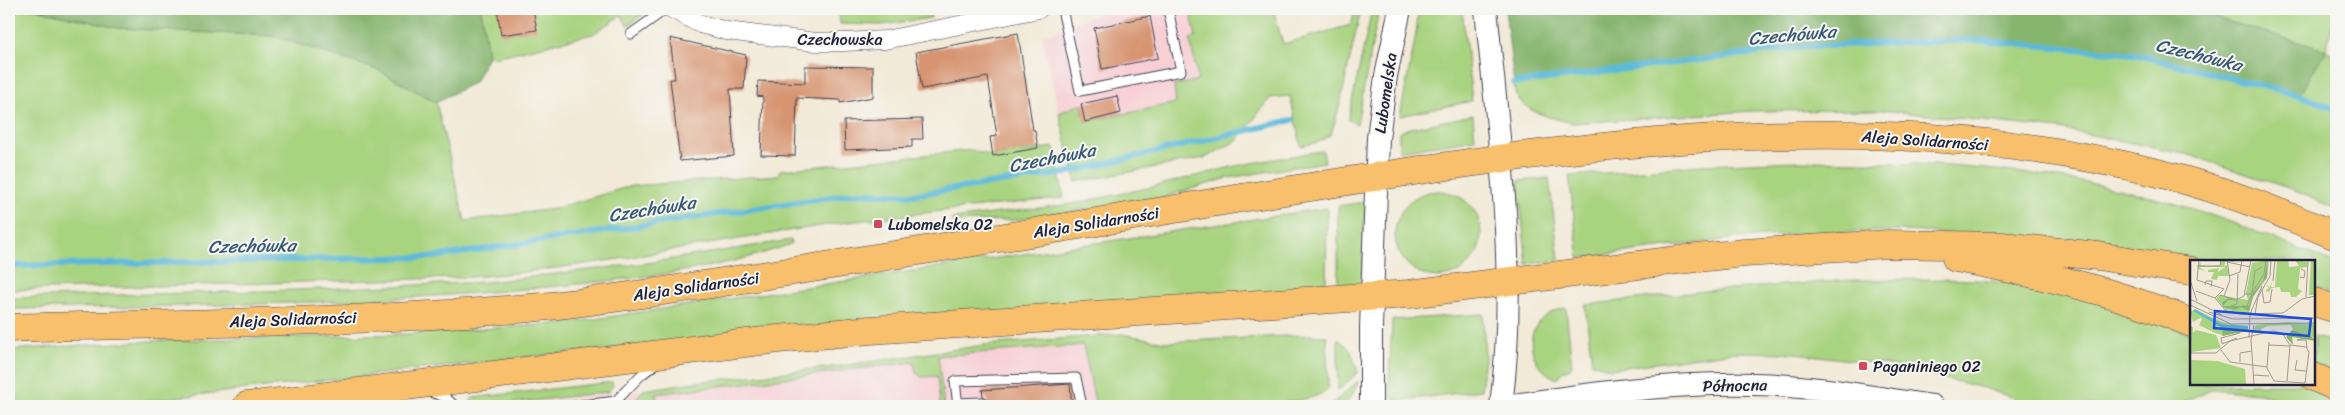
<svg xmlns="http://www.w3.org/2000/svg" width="2345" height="415" font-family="Sriracha,sans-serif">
	<rect width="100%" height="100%" fill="#f6f6f2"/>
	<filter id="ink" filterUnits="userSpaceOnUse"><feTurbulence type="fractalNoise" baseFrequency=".02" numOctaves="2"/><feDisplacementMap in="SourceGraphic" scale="10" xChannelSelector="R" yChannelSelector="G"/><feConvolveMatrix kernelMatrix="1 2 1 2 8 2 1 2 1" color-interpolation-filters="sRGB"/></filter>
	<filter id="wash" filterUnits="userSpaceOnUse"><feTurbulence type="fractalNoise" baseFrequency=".0096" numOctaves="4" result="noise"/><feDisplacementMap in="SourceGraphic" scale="20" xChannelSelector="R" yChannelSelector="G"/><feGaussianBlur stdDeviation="1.12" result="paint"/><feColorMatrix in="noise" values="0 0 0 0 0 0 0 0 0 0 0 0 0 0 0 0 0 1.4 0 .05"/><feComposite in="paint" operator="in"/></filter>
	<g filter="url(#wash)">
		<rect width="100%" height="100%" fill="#f2e9d6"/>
		<path fill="#f7cfd4" d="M1110 9H1190L1196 37 1190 39 1198 81 1177 103 1085 122 1081 104 1059 113 1042 36Z
			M1084 345 1096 406H943L938 356Z
			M915 362 929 377 937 376 940 406H659L655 394Z
			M643 390 638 396 640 406H516Z"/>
		<path fill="#a8d37f" stroke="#657a5d" d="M9 9H35L118 28 274 36 378 70 436 102 465 221 553 209 631 186 778 175 780 170 971 150 993 156 1054 147 1064 198C990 206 915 213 841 223 712 241 585 270 455 278L9 290Z
			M481 9H650L627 26 622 15 593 34 496 57 488 56Z
			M839 9H930L931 18 881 25 840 24Z
			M1190 9H1273L1283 44 1351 25 1356 9H1361L1340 104 1331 134 1319 142 1301 146 1290 96 1270 98 1238 140 1205 158 1076 182 1059 113 1081 104 1085 122 1176 103 1174 86 1198 80 1190 39 1196 37Z
			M1372 9H1379L1357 124 1348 120Z
			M1419 9H1462L1472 101 1400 116 1415 40Z
			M2185 9H2336L2326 50 2335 56 2336 53V209L2288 188 2183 153 2060 129 1881 110 1754 111 1573 123C1555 119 1525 113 1516 95 1514 92 1515 86 1514 83L1812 46 1974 40 2134 54 2299 95 2325 51Z
			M1473 115 1475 139 1399 151V132L1402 130Z
			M1320 151H1323L1325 162 1228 178 1154 200 1013 220 952 222V219L1071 204 1148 188 1235 166Z
			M1798 161C1919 162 2037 167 2155 198 2217 214 2277 240 2336 264V296L2314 288V261H2213L2065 240 1905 231 1830 232 1737 238 1579 258 1569 176 1702 165Z
			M1549 178 1559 260 1527 264 1518 181Z
			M1395 234a43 43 0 1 1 86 0a43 43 0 1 1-86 0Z
			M1365 202 1362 286 1338 288V206Z
			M1327 208 1326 289 563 353 153 400 84 406H9V350L148 341 406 334 569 323Z
			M791 240V244C717 271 637 278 558 286 376 304 192 306 9 309V298L296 290 488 282 647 263Z
			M1851 280C1910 280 1976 276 2034 286 2088 295 2140 315 2191 334V384H2305L2336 399V406H2298L2259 393 2211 389 2181 403 2180 406H2048L2028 403 1987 389 1889 365 1795 353 1735 352 1611 369 1592 363 1585 305 1704 291Z
			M1566 308 1572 367 1562 372 1557 379C1521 363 1522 315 1566 308Z
			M1483 314 1485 358 1481 390 1397 401 1393 399 1389 384 1392 320Z
			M1122 334 1165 342 1307 335 1327 336 1328 388C1312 414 1132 406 1096 406L1083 345 938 356 944 406H940L937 376 922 377 916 373 914 362 656 394 659 406H630L643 390 688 383 841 366 985 345Z
			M2314 336 2336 344V373L2314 363Z
			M1338 339 1350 349 1358 372 1338 391Z
			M1358 381C1355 392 1351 399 1342 406H1330Z
			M612 382 613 385 608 392 490 406 470 404 472 398Z"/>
		<path fill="#86b56e" stroke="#546c54" d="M35 9H481L488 56 475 82 436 102 378 70 274 36 118 28Z
			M1505 9H2185L2326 50 2299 95 2134 54 1974 40 1812 46 1514 83Z"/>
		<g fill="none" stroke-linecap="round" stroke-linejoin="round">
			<path stroke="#5cb9da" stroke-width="6" d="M1514 83 1812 46 1974 40 2134 54 2299 95 2336 109
				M9 266 433 257 857 193 911 195 1065 173 1292 120"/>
		</g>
		<g id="blocks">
			<path fill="#d79471" d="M497 9H533L537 30 501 35Z
				M1150 16 1158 58 1102 69 1094 28Z
				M1018 33 1033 130H1035L1038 148 993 156 990 137 997 136 988 77 922 89 916 52Z
				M670 38 746 55 744 89H730L734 156 680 161 670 79H675Z
				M805 66 873 67V97L840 103V100L797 98 795 156 761 155 763 97 757 96 758 81 805 83Z
				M1117 96 1121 113 1085 122 1081 104Z
				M922 119 923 139H912V147L845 150 844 121Z
				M1070 384 1072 406H987L988 399 983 396 982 390Z"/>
		</g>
	</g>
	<g filter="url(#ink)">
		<use href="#blocks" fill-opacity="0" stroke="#414052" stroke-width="1"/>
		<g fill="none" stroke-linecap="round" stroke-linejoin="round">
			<g stroke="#414052" stroke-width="11">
				<path id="service" d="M1062 9 1080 91 1181 71 1168 9
					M631 34 666 9
					M430 392 445 397 455 406
					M957 403 983 402
					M574 406 617 401
					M611 406 641 375 657 363
					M958 406 955 381 1076 378 1082 406"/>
			</g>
			<g stroke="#414052" stroke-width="19">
				<path id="minor" d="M672 9 700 24 727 31 816 42H844L885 40 1039 9"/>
			</g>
			<g stroke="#414052" stroke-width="24">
				<path id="tertiary" d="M1486 9C1499 140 1518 274 1501 406
					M1371 406V327L1378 138 1386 76 1400 9
					M1508 406C1588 394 1673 382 1754 384 1814 385 1874 398 1932 406"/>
			</g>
			<g stroke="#414052" stroke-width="29">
				<path id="primary" d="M1956 258C2035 273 2117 291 2191 323
					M2314 302 2336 309
					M9 328C182 323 356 323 529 308 576 304 623 297 670 290 865 261 1059 228 1254 196 1550 148 1862 98 2158 173 2219 188 2278 211 2336 236
					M2314 377 2336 387
					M247 406 778 339 870 330 1409 294 1678 260 1744 253 1888 244 2002 246 2098 256 2191 271"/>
			</g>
			<use href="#service" stroke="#fff" stroke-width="9"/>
			<use href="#minor" stroke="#fff" stroke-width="18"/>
			<use href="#tertiary" stroke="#fff" stroke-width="22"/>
			<use href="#primary" stroke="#f8bf6c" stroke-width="28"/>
		</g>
	</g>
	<g fill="#d1495b" stroke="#f6f6f2" stroke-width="2">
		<rect x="873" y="219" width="10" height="10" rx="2.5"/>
		<rect x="1858" y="361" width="10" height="10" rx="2.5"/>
	</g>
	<g text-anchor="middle" stroke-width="4" stroke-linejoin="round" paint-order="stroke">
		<g font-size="16" fill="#22223b" stroke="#f6f6f2">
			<text x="840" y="45">Czechowska</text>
			<text transform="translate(1385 93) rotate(-82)" y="6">Lubomelska</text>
			<text transform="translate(1925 140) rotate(4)" y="6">Aleja Solidarności</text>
			<text transform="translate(1096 222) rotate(-9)" y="6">Aleja Solidarności</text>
			<text transform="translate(696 286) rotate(-8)" y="6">Aleja Solidarności</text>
			<text transform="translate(293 319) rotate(-2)" y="6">Aleja Solidarności</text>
			<text transform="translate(1735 385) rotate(-1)" y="6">Północna</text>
		</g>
		<g font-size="16" fill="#22223b" stroke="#f6f6f2" text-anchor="start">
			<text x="888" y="230">Lubomelska 02</text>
			<text x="1873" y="372">Paganiniego 02</text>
		</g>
		<g font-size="18" font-style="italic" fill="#365773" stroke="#f6f6f2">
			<text transform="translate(1792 35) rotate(-5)" y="6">Czechówka</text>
			<text transform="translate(2199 55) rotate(14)" y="6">Czechówka</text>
			<text transform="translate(1052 158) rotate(-11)" y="6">Czechówka</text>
			<text transform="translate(652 209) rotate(-9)" y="6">Czechówka</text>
			<text transform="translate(252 246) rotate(-1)" y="6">Czechówka</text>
		</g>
	</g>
	<g transform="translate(2190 260)">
		<rect width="125" height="125" fill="#f2e9d6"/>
		<path d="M30 0H39L49 3 36 1 34 6 37 5 39 16H28L27 20 21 19 24 12H18V10L29 8 28 12 35 7H9L16 12 7 8 10 2 11 5 21 6 30 5ZM79 0 77 18 63 33 59 53 36 50 26 38 29 35 58 40 56 33 62 3ZM87 0H98L99 7 109 6 105 0 117 2V7L110 8 108 29 112 31 106 37H101L100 32H91L90 27 81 28 79 32 75 31 79 28 76 25 80 27 82 22 81 27H85ZM121 0H125V35H119ZM7 50 31 62 58 67 25 66 34 69 32 75 22 72 23 68 21 71 9 65 12 59 10 58 3 62 0 51ZM97 62 125 64V78L104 72 101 65 77 66 71 69V73H68L67 70 63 72 66 65ZM0 66 3 67V73L6 70 26 75 31 88 1 92ZM0 100 27 101 55 109 56 125H0Z" fill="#a8d37f"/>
		<path d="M78 0 77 17 63 37 59 51 51 47 45 50 33 47 32 43 37 39 40 38 46 40H38L33 46H59L62 34 73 21ZM26 64 58 67V71L32 76 33 69ZM102 70 122 77 125 81 102 77 103 85 96 77Z" fill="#86b56e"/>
		<path fill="none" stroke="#5cb9da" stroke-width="2.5" d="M4 50 32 66 58 67"/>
		<path fill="none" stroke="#9f9998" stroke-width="1" d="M9 0 7 20 34 29 25 38M37 2 60 7M7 6H30L31 0M72 7 65 11 62 33 74 14 76 0M39 16 50 12 52 0M110 17 114 18 115 11 111 9M0 20 7 41M83 21 85 0M15 25 16 21H22L21 27M72 29 74 43 80 42 82 29M6 31 25 38 36 51 51 54 93 53 112 39 125 36M30 35 46 40 54 36 61 0M34 36 40 20 37 0M116 37 118 0M0 39 32 55M0 45 41 64 125 63M41 46 47 44 48 14M52 46H57L62 34H55M19 52 43 59 125 58M65 54 68 37 80 16 81 0M47 78 32 84 31 78 50 73M59 78 60 54 72 26M113 79 107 80H116L117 88M79 82 77 108 84 121M79 85 100 86M100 85 116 87 119 92M31 90 40 102 77 107M0 93H26L40 81 83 71 92 73 100 85M107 100 105 110 116 111M50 102V93L62 91M63 115 79 116M84 121 115 123M97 121 100 85M115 123 119 92M64 125 61 80 64 65"/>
		<path fill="#1d4ed8" fill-opacity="0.15" stroke="#1d4ed8" stroke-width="2.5" d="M25 51 121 59 119 76 24 68Z"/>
		<rect width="125" height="125" fill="none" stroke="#22223b" stroke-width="2.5"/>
	</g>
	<rect width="2345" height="415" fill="none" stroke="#f6f6f2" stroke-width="30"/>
</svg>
